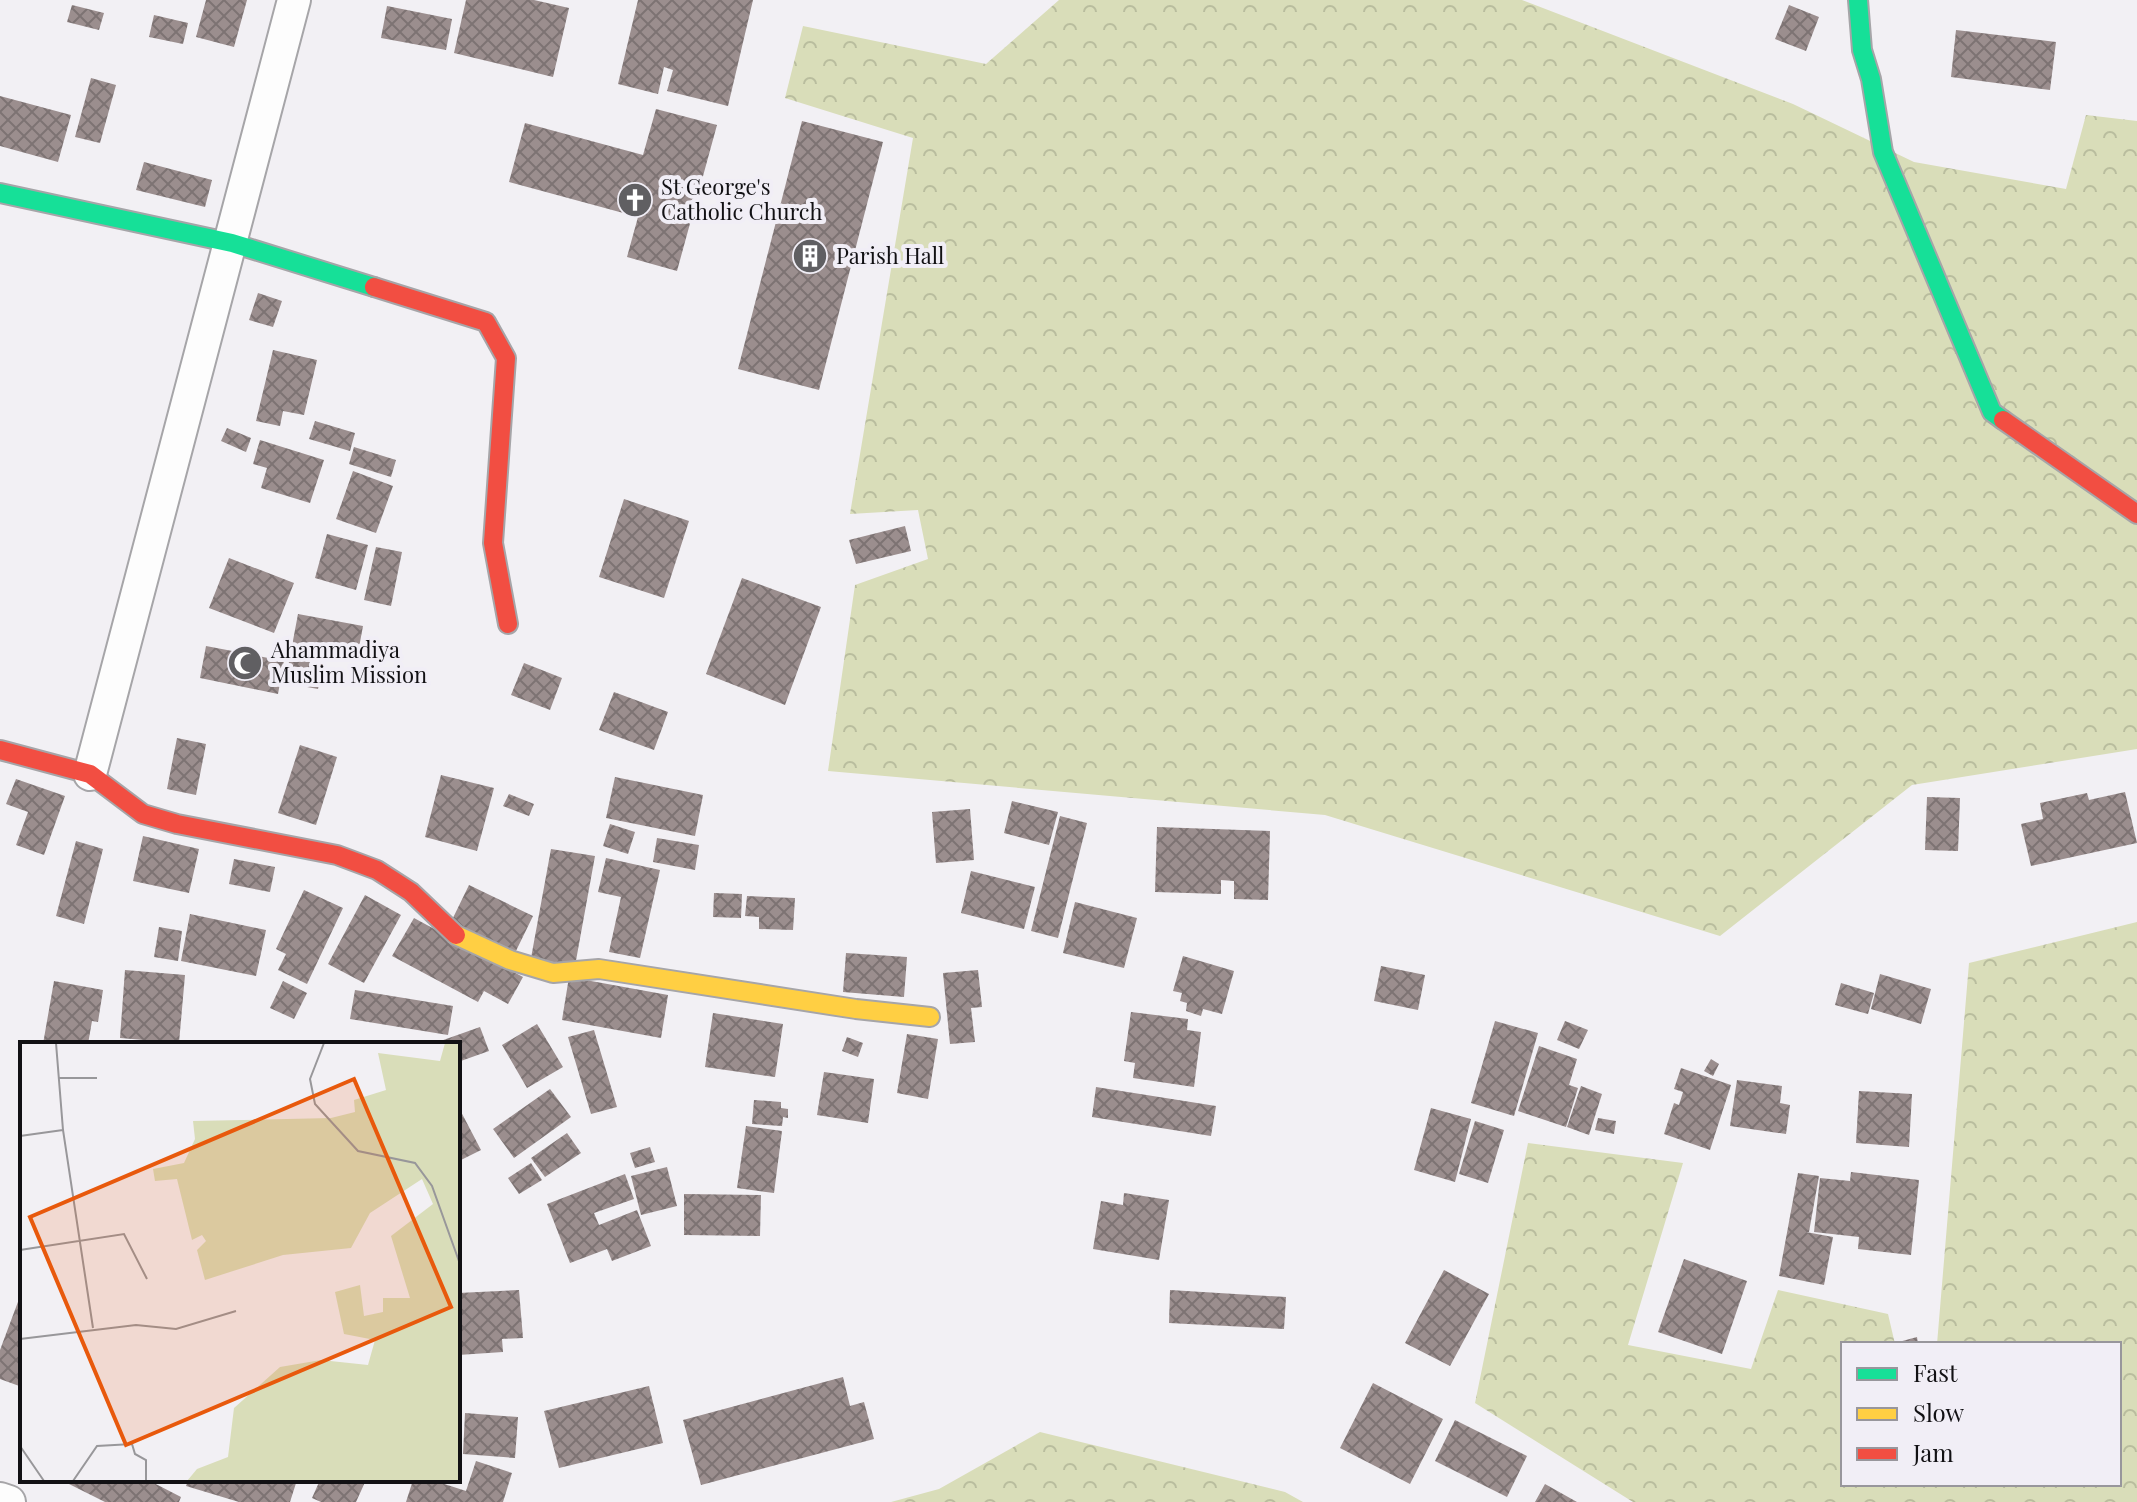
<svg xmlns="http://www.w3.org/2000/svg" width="2137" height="1502" font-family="'Playfair Display',serif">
	<defs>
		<pattern id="forest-crowns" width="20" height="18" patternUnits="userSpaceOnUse" patternTransform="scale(2)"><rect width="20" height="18" fill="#d9ddb9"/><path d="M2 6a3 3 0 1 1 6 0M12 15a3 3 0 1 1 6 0" fill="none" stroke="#b9bd9e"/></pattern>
		<pattern id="building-cross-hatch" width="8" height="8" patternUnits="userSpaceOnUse" patternTransform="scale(2)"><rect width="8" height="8" fill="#9b8e8e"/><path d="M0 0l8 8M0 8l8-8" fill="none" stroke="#7d7373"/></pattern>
	</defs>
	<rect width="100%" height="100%" fill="#f2f0f4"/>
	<path fill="url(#forest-crowns)" d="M1059 0H1522L1793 104 1914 162 2066 189 2086 115 2137 121V749L1912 785 1720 936 1325 815 828 771 855 585 928 559 918 510 850 514 913 138 785 98 803 26 986 64Z
		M2137 922V1502H1633L1475 1403 1528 1143 1683 1163 1628 1345 1751 1369 1778 1290 1888 1314 1895 1344H1843V1484H2119V1344H1937L1969 963Z
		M1040 1432 1285 1492 1303 1502H891L939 1489Z"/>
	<path fill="url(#building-cross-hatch)" d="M206 0H247L234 47 196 37Z
		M466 0H534L569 8 553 77 454 53Z
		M638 0H753L728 106 667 91 673 70 664 67 658 94 618 84Z
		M72 5 104 13 99 30 67 22Z
		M1789 5 1819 17 1806 51 1775 39Z
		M387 6 452 19 446 50 381 38Z
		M154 15 188 23 183 44 149 37Z
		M1956 30 2056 42 2050 90 1951 77Z
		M91 78 116 85 100 143 75 137Z
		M0 96 71 115 58 162 0 146Z
		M656 109 717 125 677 271 627 257 638 217 509 182 525 123 643 155Z
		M802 121 883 142 819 390 738 369Z
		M144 162 212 180 205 207 136 190Z
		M258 293 282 301 273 327 249 320Z
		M273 350 317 360 304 415 283 411 280 426 256 421Z
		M315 421 355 433 350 451 309 439Z
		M227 428 251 438 246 452 221 441Z
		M260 440 324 460 310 503 261 488 267 468 253 464Z
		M354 447 396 460 391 477 349 464Z
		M353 471 393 486 376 533 336 519Z
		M624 499 689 521 664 598 599 577Z
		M905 526 911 551 856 564 849 540Z
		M327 534 368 545 356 590 315 578Z
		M376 547 402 552 391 606 364 600Z
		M229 558 294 583 274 633 209 608Z
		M742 578 821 607 785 705 706 674Z
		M298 614 363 626 358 653 326 647 318 689 285 683Z
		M206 646 284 661 278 694 200 678Z
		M524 663 562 678 550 710 511 695Z
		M614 692 668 712 654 750 599 730Z
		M177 738 206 744 196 795 167 789Z
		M300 745 337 757 316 825 278 813Z
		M441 775 494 788 477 851 425 837Z
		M615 777 703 795 695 836 606 818Z
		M16 779 65 796 44 855 16 845 28 812 6 804Z
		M2125 792 2137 843 2031 866 2021 824 2043 819 2040 803 2087 793 2089 800Z
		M509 794 534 804 529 816 503 806Z
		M1927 797 1960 798 1958 851 1925 850Z
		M1012 801 1058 812 1049 845 1004 833Z
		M970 809 974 860 936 863 932 812Z
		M1060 816 1087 823 1058 938 1031 931Z
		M610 824 635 832 628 854 603 846Z
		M1157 827 1270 831 1268 900 1234 899V881L1221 880V894L1155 892Z
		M143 836 199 849 189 893 133 881Z
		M657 838 699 845 695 870 653 862Z
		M76 841 103 849 84 924 56 916Z
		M551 849 595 856 575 966 531 958Z
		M606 858 660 870 640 958 609 952 621 897 598 892Z
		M234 859 275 867 270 892 229 884Z
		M971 871 1035 887 1024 929 961 913Z
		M469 885 533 916 515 953 451 922Z
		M304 890 343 908 307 984 278 970 286 954 276 949Z
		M714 893 742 894 741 918 713 917Z
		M365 895 401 915 364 983 328 964Z
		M747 896 795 898 793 930 759 929V917L745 916Z
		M1075 902 1137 918 1124 968 1063 953Z
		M190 914 266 930 256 976 181 961Z
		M414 918 523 977 508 1004 484 991 478 1002 392 956Z
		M159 927 182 931 178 961 154 957Z
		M846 953 907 957 904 997 843 992Z
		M1183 956 1234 971 1222 1014 1203 1009 1201 1016 1186 1011 1187 1003 1180 1001 1182 993 1173 991Z
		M1381 966 1425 975 1418 1010 1374 1001Z
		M125 970 185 975 179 1043 120 1038Z
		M978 970 982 1007 971 1008 975 1042 950 1044 943 973Z
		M1880 974 1931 989 1921 1024 1871 1009Z
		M569 977 668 995 661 1038 562 1020Z
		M54 981 103 990 98 1022 92 1021 88 1044H43Z
		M283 981 307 993 294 1019 270 1008Z
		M1841 983 1874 993 1868 1014 1835 1005Z
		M355 990 453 1006 448 1035 350 1019Z
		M1131 1012 1188 1019 1187 1030 1201 1032 1194 1087 1133 1078 1135 1063 1124 1061Z
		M713 1013 783 1024 775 1077 705 1067Z
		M1495 1021 1538 1033 1514 1116 1471 1103Z
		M1565 1021 1588 1030 1579 1049 1557 1040Z
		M537 1024 563 1067 527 1088 502 1045Z
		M480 1027 489 1051 458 1062V1044H432Z
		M594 1030 617 1107 591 1114 568 1037Z
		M907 1034 938 1039 928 1099 897 1093Z
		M847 1037 863 1043 858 1057 842 1051Z
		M1539 1046 1577 1059 1569 1085 1578 1088 1566 1127 1518 1111Z
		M1711 1059 1719 1064 1713 1076 1704 1071Z
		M1681 1068 1731 1085 1710 1150 1664 1134 1674 1103 1679 1105 1683 1092 1674 1089Z
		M824 1072 874 1079 868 1123 817 1115Z
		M1737 1080 1782 1086 1780 1103 1790 1105 1786 1134 1730 1126Z
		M1581 1086 1602 1094 1589 1135 1567 1127Z
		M1096 1087 1216 1106 1211 1136 1092 1117Z
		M550 1089 571 1117 514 1158 493 1129Z
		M1859 1091 1912 1094 1909 1147 1856 1143Z
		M754 1100 781 1102V1108L788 1109V1118L783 1117 782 1126 752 1124Z
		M458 1106 481 1150 461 1160 458 1154Z
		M1431 1108 1471 1119 1455 1182 1414 1170Z
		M1598 1118 1616 1121 1614 1134 1595 1130Z
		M1475 1121 1504 1130 1488 1183 1459 1174Z
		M746 1126 782 1131 774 1193 737 1188Z
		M567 1133 581 1153 545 1177 531 1158Z
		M650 1147 655 1162 635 1168 630 1153Z
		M531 1163 542 1180 519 1194 508 1178Z
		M667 1167 677 1206 641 1215 631 1176Z
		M1851 1172 1919 1180 1911 1255 1858 1249 1859 1237 1814 1232 1820 1178 1850 1181Z
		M1798 1173 1819 1176 1809 1232H1806L1833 1237 1824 1285 1779 1276Z
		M625 1174 634 1199 594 1213 599 1225 637 1210 651 1246 612 1261 607 1249 570 1263 547 1204Z
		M1124 1193 1169 1200 1159 1260 1093 1249 1101 1201 1123 1205Z
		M684 1194 761 1195 760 1236 684 1235Z
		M1684 1259 1747 1281 1722 1354 1658 1332Z
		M1444 1270 1489 1294 1450 1366 1405 1343Z
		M519 1290 523 1338 502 1339 503 1352 458 1355V1293Z
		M1170 1290 1286 1297 1284 1329 1169 1323Z
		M22 1291V1387L0 1379V1350Z
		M1917 1337 1918 1344H1895V1343Z
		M843 1377 850 1406 864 1402 874 1439 701 1485 683 1420Z
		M1373 1383 1443 1419 1410 1484 1340 1448Z
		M649 1386 663 1443 559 1468 544 1411Z
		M465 1413 518 1417 515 1458 463 1454Z
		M1455 1420 1527 1456 1507 1497 1435 1461Z
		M476 1461 512 1473 503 1502H406L413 1480H432L466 1491Z
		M61 1480H148L181 1497 179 1502H105Z
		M188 1480H297L290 1502H239L186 1486Z
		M320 1480H366L356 1502H321L312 1498Z
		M1545 1484 1577 1502H1535Z"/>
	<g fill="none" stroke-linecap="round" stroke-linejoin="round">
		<g stroke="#a6a5a8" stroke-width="36">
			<path id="street" d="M90 774 294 0
				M0 1499 9 1502"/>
		</g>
		<g stroke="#a6a5a8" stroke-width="22">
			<path id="fast" d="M1858 0 1862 50 1871 79 1883 152 1992 412 2003 420
				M0 193 232 243 374 287"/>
		</g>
		<g stroke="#a6a5a8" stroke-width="22">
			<path id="slow" d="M456 935 510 960 553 973 599 969 856 1009 930 1017"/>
		</g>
		<g stroke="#a6a5a8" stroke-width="22">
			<path id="jam" d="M374 287 486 322 506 358 493 543 508 624
				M2003 420 2137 514
				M0 750 90 774 143 814 177 824 337 855 377 870 411 892 456 935"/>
		</g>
		<use href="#street" stroke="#fdfdfd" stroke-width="32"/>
		<use href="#fast" stroke="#16e098" stroke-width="18"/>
		<use href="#slow" stroke="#ffcf43" stroke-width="18"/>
		<use href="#jam" stroke="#f24e42" stroke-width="18"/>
	</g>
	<defs>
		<g id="church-disc" transform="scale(1.8)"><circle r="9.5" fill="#605f62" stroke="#f1eef6"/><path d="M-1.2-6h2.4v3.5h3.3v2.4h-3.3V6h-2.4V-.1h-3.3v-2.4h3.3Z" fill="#fff"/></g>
		<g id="building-disc" transform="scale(1.8)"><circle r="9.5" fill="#605f62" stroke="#f1eef6"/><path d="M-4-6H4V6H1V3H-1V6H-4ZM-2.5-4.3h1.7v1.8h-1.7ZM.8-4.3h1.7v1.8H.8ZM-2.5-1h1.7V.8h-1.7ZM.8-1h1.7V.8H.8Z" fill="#fff"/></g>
		<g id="mosque-disc" transform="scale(1.8)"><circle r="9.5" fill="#605f62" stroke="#f1eef6"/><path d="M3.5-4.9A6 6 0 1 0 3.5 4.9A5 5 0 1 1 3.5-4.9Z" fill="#fff"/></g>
	</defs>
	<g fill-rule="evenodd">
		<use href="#church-disc" x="635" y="200"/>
		<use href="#building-disc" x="810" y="256"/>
		<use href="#mosque-disc" x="245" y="663"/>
	</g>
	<g text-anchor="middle" stroke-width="8" stroke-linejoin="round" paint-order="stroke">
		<g font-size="22" fill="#121114" stroke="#f1eef6" text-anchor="start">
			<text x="661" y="195">St George's<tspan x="661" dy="25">Catholic Church</tspan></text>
			<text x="836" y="264">Parish Hall</text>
			<text x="271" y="658">Ahammadiya<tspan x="271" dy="25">Muslim Mission</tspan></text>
		</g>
	</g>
	<g transform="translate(20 1042)">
		<rect width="440" height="440" fill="#f2f0f4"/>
		<path d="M425 1H440V439H167L177 427 208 415 214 366 260 325 301 318 348 323 355 298 324 292 315 250 340 243 344 274 363 270V256H390L371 194 413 162 402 137 350 171 331 206 263 213 185 238 177 208 186 199 182 193 172 198 157 137 135 139 133 127 164 121 175 97 173 79 311 76 335 70 334 58 366 48 358 11 420 19Z" fill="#d9ddb9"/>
		<path fill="none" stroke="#98979a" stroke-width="2" d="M36 1 43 88 73 286M304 1 290 37 295 62 338 109 395 121 412 144 440 222M38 36H77M0 94 43 88M0 208 104 192 127 237M0 297 116 283 156 287 216 269M0 404 24 439M53 439 77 404 112 402 115 412 126 418V439"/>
		<path fill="#e8590c" fill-opacity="0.15" stroke="#e8590c" stroke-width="4" d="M334 37 431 265 106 403 10 175Z"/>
		<rect width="440" height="440" fill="none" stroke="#121114" stroke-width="4"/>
	</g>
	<rect x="1841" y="1342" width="280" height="144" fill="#f1eef6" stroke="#98969c" stroke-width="2"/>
	<rect x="1857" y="1368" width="40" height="12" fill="#16e098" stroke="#98969c" stroke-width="2"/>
	<text x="1913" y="1382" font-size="24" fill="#121114">Fast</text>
	<rect x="1857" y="1408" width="40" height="12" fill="#ffcf43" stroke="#98969c" stroke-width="2"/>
	<text x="1913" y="1422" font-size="24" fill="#121114">Slow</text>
	<rect x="1857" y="1448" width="40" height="12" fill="#f24e42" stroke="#98969c" stroke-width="2"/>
	<text x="1913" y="1462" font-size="24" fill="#121114">Jam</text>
</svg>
